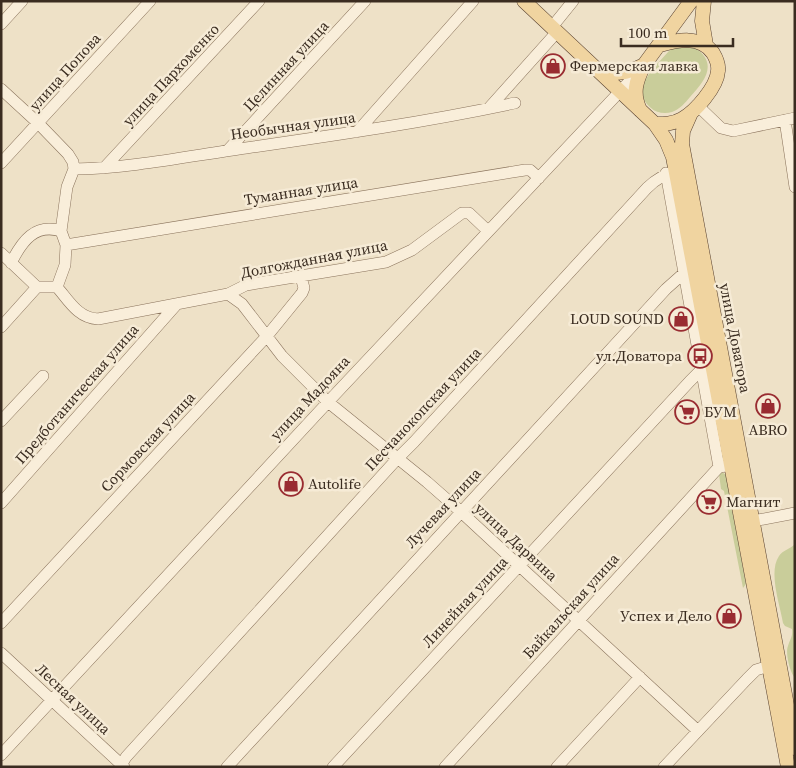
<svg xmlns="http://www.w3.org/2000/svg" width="796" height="768" font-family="'Source Serif 4',serif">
	<rect width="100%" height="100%" fill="#eee1c7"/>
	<path fill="#c9cd9a" d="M694 47C719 63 705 81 690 97 685 103 680 109 672 112 665 114 656 113 651 108 628 89 656 66 669 51L673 48Z
		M722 472 726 475 746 584 743 588 724 491 721 489 719 474Z
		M795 544V678C790 673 785 653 788 646 790 639 793 637 792 629L785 626 783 623C780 605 768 572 779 556 783 550 790 549 795 544Z"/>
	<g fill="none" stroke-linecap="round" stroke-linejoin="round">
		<g stroke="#8a735c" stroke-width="12">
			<path id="minor" d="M1 24 22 1
				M552 27 573 1
				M1 89 38 123 68 154 73 162 74 169
				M697 105 721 128 733 131 795 118
				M489 108 557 32
				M785 120 795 187
				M357 132 473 1
				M228 150 365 1
				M1 163 150 1
				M104 168 259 1
				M74 169 67 187 61 231 66 245 65 265 57 287C69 301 78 318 98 319L228 294 246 285 386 262 412 250 462 213H469L488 231
				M74 169C132 168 189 156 246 148 336 135 426 122 515 103
				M666 173 719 467 726 466
				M66 245 525 170H530L539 178
				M1 253 37 287H57
				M11 263C22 241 35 223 61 231
				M228 294 242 304 282 356 328 402 427 482 460 511 698 731
				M1 327 37 287
				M1 421 43 376
				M1 503 176 305
				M753 521 795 513
				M1 623 267 336 302 293 304 288 301 277
				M1 653 124 767
				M1 755 328 402 641 69
				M120 767 126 757 397 459 414 442 647 188C656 179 664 174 677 171
				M227 767 666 289 684 273
				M333 767 690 381 701 370
				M445 767 719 467
				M557 767 640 677
				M664 767 747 679 756 670 769 666"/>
		</g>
		<g stroke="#584130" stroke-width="15">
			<path id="major" d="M524 1 655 124 666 140 673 157 788 767
				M704 1 702 21 706 45
				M597 69C617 75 625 74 644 65
				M640 110C632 93 636 81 644 65L691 1
				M691 113 683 131 682 144 795 748
				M655 124C665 124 673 124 682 119 695 112 717 87 718 71 719 64 716 58 713 53 700 35 678 40 660 45"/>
		</g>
		<use href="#minor" stroke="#f9eeda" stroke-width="11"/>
		<use href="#major" stroke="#f0d4a0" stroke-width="14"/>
	</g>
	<defs>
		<g id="shop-ring" transform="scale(1.25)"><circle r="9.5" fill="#f6ebd6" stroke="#992c31" stroke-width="1.5"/><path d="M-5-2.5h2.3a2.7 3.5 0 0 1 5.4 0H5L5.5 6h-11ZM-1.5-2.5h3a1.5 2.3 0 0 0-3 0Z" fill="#992c31"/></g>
		<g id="bus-ring" transform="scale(1.25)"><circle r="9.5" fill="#f6ebd6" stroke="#992c31" stroke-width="1.5"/><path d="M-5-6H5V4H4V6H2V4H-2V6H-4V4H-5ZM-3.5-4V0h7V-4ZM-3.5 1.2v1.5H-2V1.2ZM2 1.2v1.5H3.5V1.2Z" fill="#992c31"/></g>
		<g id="supermarket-ring" transform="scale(1.25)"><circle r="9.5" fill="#f6ebd6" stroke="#992c31" stroke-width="1.5"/><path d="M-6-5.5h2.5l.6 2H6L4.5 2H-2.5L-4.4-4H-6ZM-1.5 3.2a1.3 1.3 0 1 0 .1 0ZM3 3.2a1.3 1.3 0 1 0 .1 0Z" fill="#992c31"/></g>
	</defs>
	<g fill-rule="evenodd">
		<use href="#shop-ring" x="553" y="66"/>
		<use href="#shop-ring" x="681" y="319"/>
		<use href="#bus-ring" x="700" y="356"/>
		<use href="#shop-ring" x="768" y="406"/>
		<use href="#supermarket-ring" x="687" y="412"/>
		<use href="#shop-ring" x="291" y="484"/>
		<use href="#supermarket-ring" x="709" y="502"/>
		<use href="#shop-ring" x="729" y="616"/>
	</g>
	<g text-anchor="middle" stroke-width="5" stroke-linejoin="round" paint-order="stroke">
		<g font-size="15" fill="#3a2c20" stroke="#f6ebd6">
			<text transform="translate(286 66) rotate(-47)" y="5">Целинная улица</text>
			<text transform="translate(65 72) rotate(-48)" y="5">улица Попова</text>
			<text transform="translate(171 75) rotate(-47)" y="5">улица Пархоменко</text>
			<text transform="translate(293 126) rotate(-8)" y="5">Необычная улица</text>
			<text transform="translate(301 191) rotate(-9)" y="5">Туманная улица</text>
			<text transform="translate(314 259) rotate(-11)" y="5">Долгожданная улица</text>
			<text transform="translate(735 338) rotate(79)" y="5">улица Доватора</text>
			<text transform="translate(77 394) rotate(-49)" y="5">Предботаническая улица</text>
			<text transform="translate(310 398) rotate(-47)" y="5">улица Мадояна</text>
			<text transform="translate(423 409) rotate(-47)" y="5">Песчанокопская улица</text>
			<text transform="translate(148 442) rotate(-47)" y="5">Сормовская улица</text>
			<text transform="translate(443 508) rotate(-47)" y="5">Лучевая улица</text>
			<text transform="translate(516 542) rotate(43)" y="5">улица Дарвина</text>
			<text transform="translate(465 602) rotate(-47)" y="5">Линейная улица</text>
			<text transform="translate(571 606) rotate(-48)" y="5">Байкальская улица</text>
			<text transform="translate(73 699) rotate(43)" y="5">Лесная улица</text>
		</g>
		<g font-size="15" fill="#3a2c20" stroke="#f6ebd6" text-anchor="start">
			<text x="570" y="71">Фермерская лавка</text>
			<text x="664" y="324" text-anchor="end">LOUD SOUND</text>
			<text x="682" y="361" text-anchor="end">ул.Доватора</text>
			<text x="704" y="417">БУМ</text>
			<text x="768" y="435" text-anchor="middle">ABRO</text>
			<text x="308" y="489">Autolife</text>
			<text x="726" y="507">Магнит</text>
			<text x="712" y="621" text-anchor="end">Успех и Дело</text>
		</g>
	</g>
	<rect width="796" height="768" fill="none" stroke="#3a2c20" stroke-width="5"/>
	<path d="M621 38v8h112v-8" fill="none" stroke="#3a2c20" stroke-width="2.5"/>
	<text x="628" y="38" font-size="15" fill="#3a2c20" stroke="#f6ebd6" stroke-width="4" paint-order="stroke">100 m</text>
</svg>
